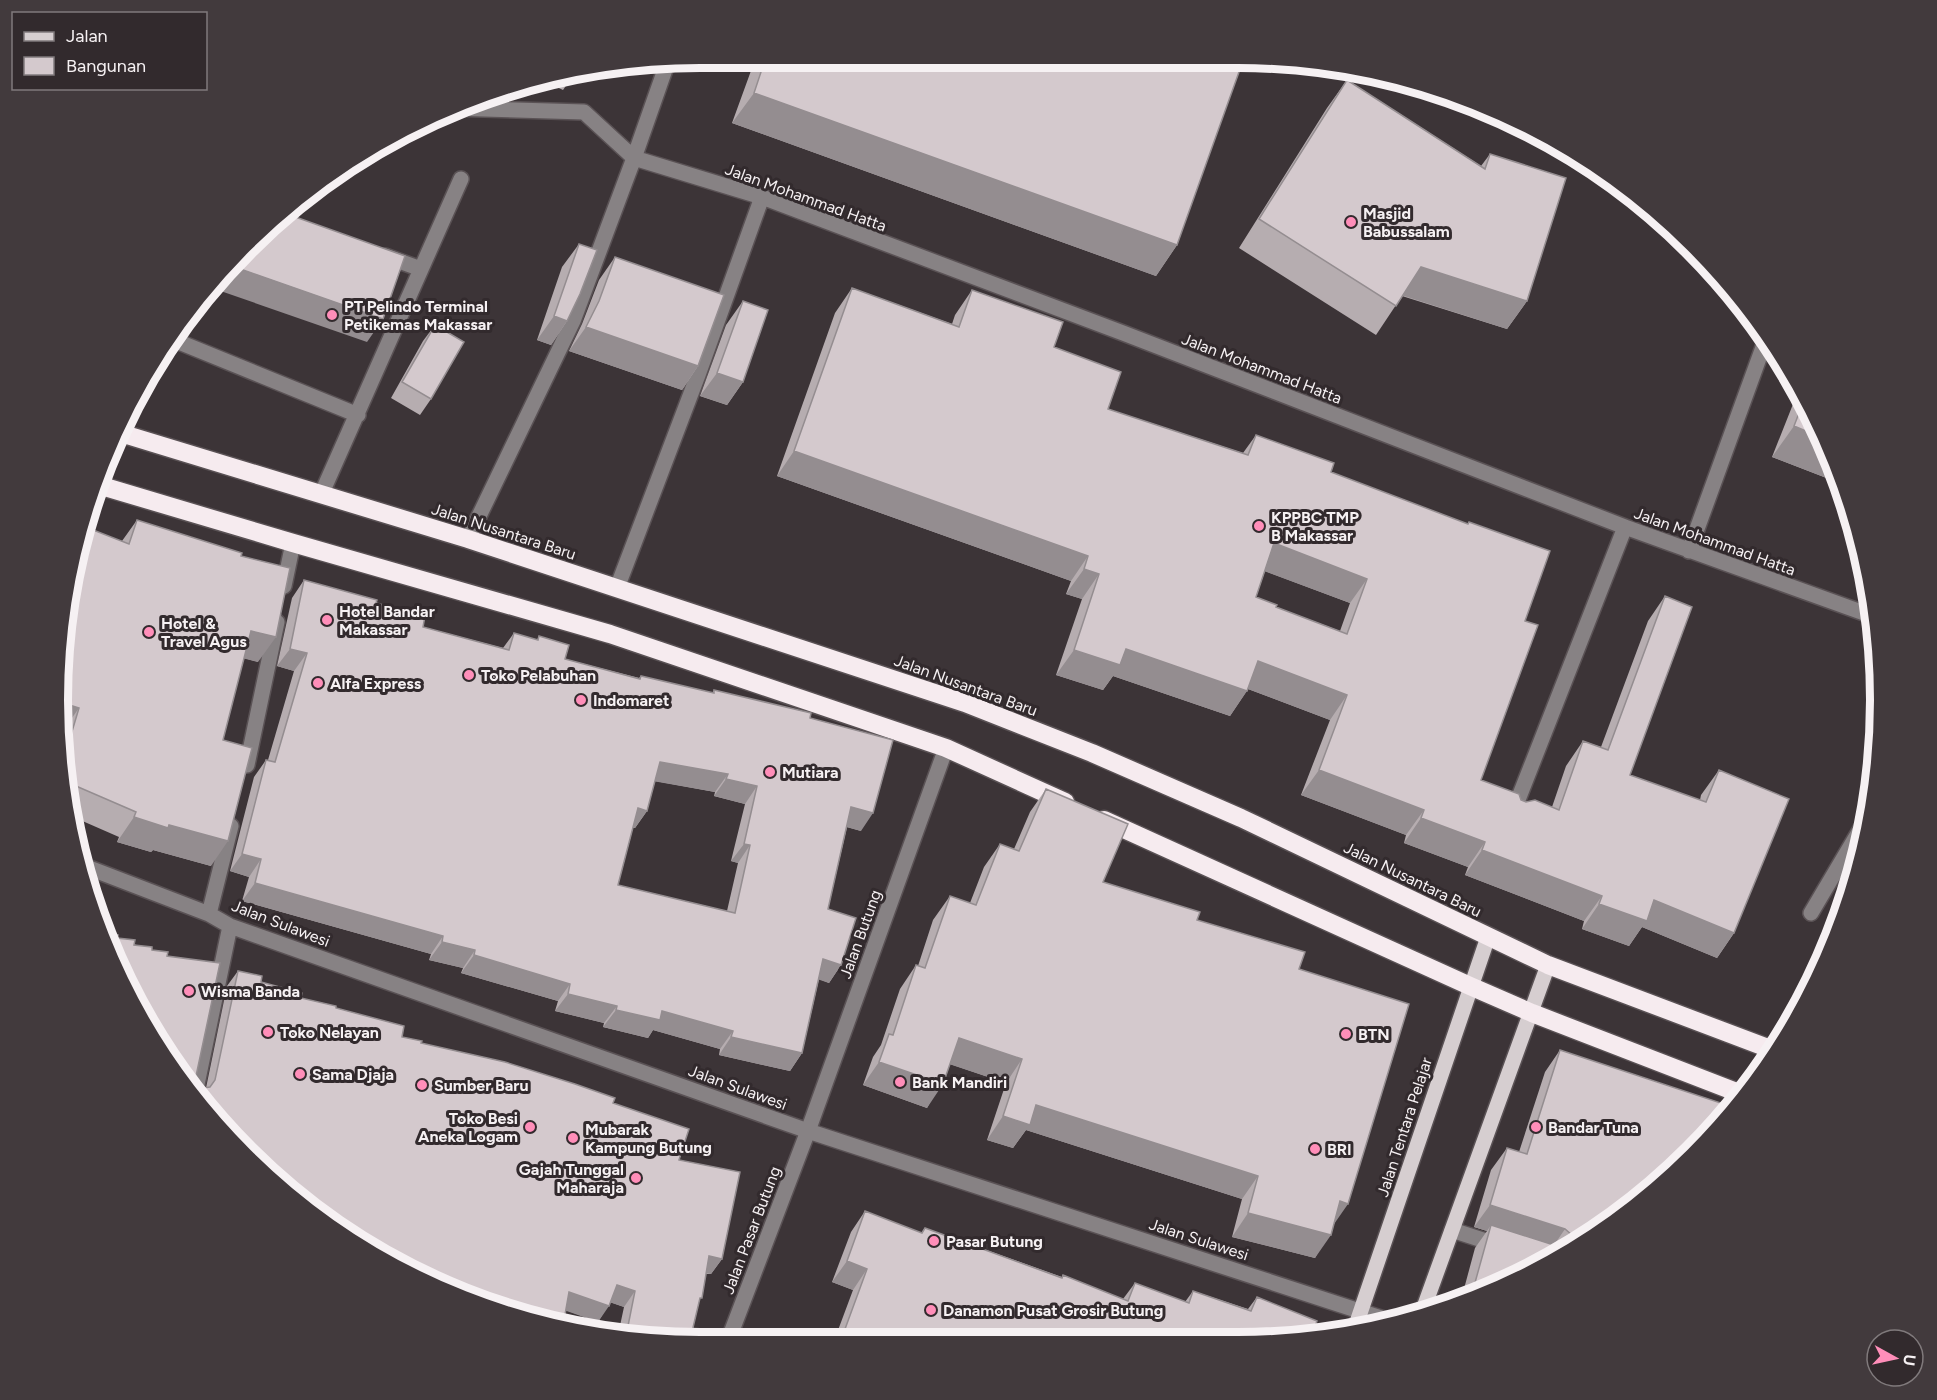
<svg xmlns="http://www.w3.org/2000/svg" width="1937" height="1400" font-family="Figtree,sans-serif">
	<rect width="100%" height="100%" fill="#3c3437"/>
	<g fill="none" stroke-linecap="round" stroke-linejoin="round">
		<g stroke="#5a5255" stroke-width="18">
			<path id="minor" d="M449 108 584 112 634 158 762 197 1123 333 1625 527 1875 617
				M385 256 421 269
				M174 340 358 415
				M321 495 461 179
				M468 539 573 321 634 158 668 61
				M1689 551 1766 339
				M284 586 293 543
				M617 588 698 375 762 197
				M247 765 277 622
				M1512 815 1625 527
				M84 866 209 914 230 926 808 1131 1387 1320
				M1811 913 1866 820
				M209 914 231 826
				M195 1094 230 926
				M1452 1230 1501 1246
				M728 1341 808 1131 946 748"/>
		</g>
		<g stroke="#5a5255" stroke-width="18">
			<path id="major" d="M1423 1310 1548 965
				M1355 1328 1488 937"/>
		</g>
		<g stroke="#5a5255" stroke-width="21">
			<path id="highway" d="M117 432 468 539 965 703 1092 753 1241 818 1548 965 1773 1050
				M95 484 293 543 610 634 946 748 1065 802
				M1104 820 1470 986 1532 1013 1744 1095"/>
		</g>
		<use href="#minor" stroke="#878284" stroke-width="15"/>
		<use href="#major" stroke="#d6ced0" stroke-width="15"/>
		<use href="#highway" stroke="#f6ebef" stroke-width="18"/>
	</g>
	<path fill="#b6adb0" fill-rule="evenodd" d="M756 57H1237L1177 245 1156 276 732 123Z
		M574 74 563 90 538 78Z
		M1347 80 1481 166 1490 154 1527 301 1507 329 1402 296 1376 335 1239 248 1327 108Z
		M579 244 567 321 551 345 537 340 562 267Z
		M615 257 698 366 682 390 569 351 582 324 599 280Z
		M852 288 952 324 955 315 972 290 1054 347 1108 409 1243 453 1256 435 1331 472 1468 524 1469 522 1525 621 1481 780 1526 802 1552 807 1566 766 1583 741 1601 747 1648 621 1665 596 1630 775 1700 800 1701 795 1719 770 1734 933 1717 958 1642 927 1629 946 1582 929 1584 921 1465 875 1468 867 1404 843 1406 835 1301 795 1330 720 1248 689 1230 716 1113 676 1103 690 1056 675 1082 599 1066 594 1071 581 777 476 835 313ZM1265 571 1350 603 1340 631 1276 607 1256 597Z
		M743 301V382L727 405 700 396 726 325Z
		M435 325 431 399 420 415 391 398 423 341Z
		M1799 389 1842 484 1772 457Z
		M137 520 241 556 258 662 244 658 223 740 211 866 153 850 151 852 117 842 119 837 71 816 62 784 63 616 122 541Z
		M304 580 376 603 423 627 503 648 514 633 537 640 539 636 565 659 639 678 641 676 712 693 714 690 810 718 861 831 847 827 828 909 841 965 829 983 819 979 802 1053 790 1071 719 1055 720 1049 653 1030 648 1038 603 1027 604 1023 555 1011 558 1001 461 973 463 968 429 960 431 954 242 901 249 877 230 871 254 777 266 760H268L294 671 277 666 292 598ZM655 781 715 792 714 796 745 804 731 861 738 863 727 911 618 885 633 828H635L647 811Z
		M1046 789 1103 882 1197 920 1299 969 1334 1223 1315 1258 1232 1237 1242 1199 1026 1130 1013 1148 987 1140 1006 1083 950 1064 927 1108 863 1085 873 1057 881 1045 900 989 916 965 918 966 933 920 950 896 970 903 984 867 1000 844 1014 849 1030 812Z
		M117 938 167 956 196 1076 197 1082 203 1088H206L227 986 238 971 261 982 301 998 336 1008 402 1037 613 1103 679 1160 722 1259 711 1274H706L658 1342 618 1335 624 1307 610 1302 598 1322 566 1310 216 1124Z
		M1560 1050 1594 1235 1483 1294 1461 1300 1475 1248 1487 1231 1474 1227 1491 1170 1507 1148 1519 1152 1545 1072Z
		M865 1211 921 1233 925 1228 1062 1277 1063 1275 1123 1299 1135 1283 1185 1302 1193 1291 1248 1309 1257 1297 1311 1338 834 1341 853 1290 832 1282 851 1232Z"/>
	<path fill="#948d90" d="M754 93 1177 245 1156 276 732 123Z
		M229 265 383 319 367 342 209 287 216 276Z
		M1421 267 1527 301 1507 329 1401 295Z
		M554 316 567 321 551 345 537 340Z
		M586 327 698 366 682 390 569 351Z
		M717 373 743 382 727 405 700 396Z
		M1794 426 1820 437 1842 484 1772 457Z
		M794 451 1088 556 1071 581 777 476Z
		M1274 543 1367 579 1350 603 1256 568Z
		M1084 569 1099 574 1082 599 1066 594Z
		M251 631 276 637 258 662 234 656Z
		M290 649 307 653 294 671 277 666Z
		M1126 649 1247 691 1230 716 1113 676 1103 690 1056 675 1074 650Z
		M1258 661 1347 695 1330 720 1240 686Z
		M63 703 79 708 62 732Z
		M660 762 728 774 715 792 647 780Z
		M1319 770 1424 810 1406 835 1301 795Z
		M726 779 757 786 745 804 714 796Z
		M851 807 873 813 861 831 839 825Z
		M638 808 647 811 635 828 625 826Z
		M134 817 169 825 228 841 211 866 153 850 151 852 117 842Z
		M1421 818 1485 842 1468 867 1404 843Z
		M744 844 750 845 738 863 731 861Z
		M1482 850 1602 896 1584 921 1465 875Z
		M242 854 261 859 249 877 230 871Z
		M255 883 443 936 431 954 242 901Z
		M1654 900 1734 933 1717 958 1642 927 1629 946 1582 929 1599 904Z
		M442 942 475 950 463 968 429 960Z
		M474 955 570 984 558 1001 461 973Z
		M823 959 841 965 829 983 811 977Z
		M568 994 617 1006 604 1023 555 1011Z
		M616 1010 662 1011 733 1031 720 1049 653 1030 648 1038 603 1027Z
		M731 1037 802 1053 790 1071 719 1055Z
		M959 1038 1022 1059 1006 1083 943 1062Z
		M879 1062 943 1084 927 1108 863 1085Z
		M1036 1105 1258 1176 1242 1199 1026 1130 1013 1148 987 1140 1003 1116Z
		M1340 1201 1348 1204 1332 1227Z
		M1490 1205 1565 1229 1550 1251 1491 1225 1487 1231 1474 1227Z
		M1248 1213 1331 1235 1315 1258 1232 1237Z
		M1577 1237 1585 1239 1569 1248Z
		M709 1256 722 1259 711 1274 698 1272Z
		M847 1261 867 1269 853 1290 832 1282Z
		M617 1285 635 1291 624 1307 606 1301Z
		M569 1292 609 1306 598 1322 558 1308Z
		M687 1335 691 1336 687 1341H682Z"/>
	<path fill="#d4c9cd" stroke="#948d90" stroke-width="1.5" fill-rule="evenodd" d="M766 57H1237L1244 58 1177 245 754 93Z
		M1347 80 1485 169 1490 154 1566 178 1527 301 1421 267 1396 306 1259 219Z
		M287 214 405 256 383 319 229 265Z
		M579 244 597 250 580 294 567 321 554 316Z
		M615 257 724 295 698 366 586 327 599 301Z
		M852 288 959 327 972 290 1063 322 1054 347 1121 372 1108 409 1248 455 1256 435 1334 463 1331 472 1468 524 1469 522 1550 551 1525 621 1538 625 1481 780 1519 794 1521 800 1526 802 1535 800 1559 810 1583 741 1608 750 1665 596 1692 607 1630 775 1706 802 1719 770 1789 799 1734 933 1654 900 1647 921 1599 904 1602 896 1482 850 1485 842 1421 818 1424 810 1319 770 1347 695 1258 661 1247 691 1126 649 1120 665 1074 650 1099 574 1084 569 1088 556 794 451ZM1274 543 1367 579 1347 634 1276 607 1277 605 1256 597Z
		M743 301 768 310 743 382 717 373Z
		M435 325 464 342 431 399 402 382Z
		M1804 400 1820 437 1794 426Z
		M137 520 242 553 241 556 290 568 276 637 251 631 223 740 252 748 228 841 169 825 168 828 134 817 136 812 62 780V765L79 708 63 703V616L83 526 129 544Z
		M304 580 377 600 376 603 425 616 423 627 509 650 514 633 538 640 539 636 569 645 565 659 640 679 641 676 714 693V690L811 713 810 718 893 740 873 813 851 807 828 909 856 918 841 965 823 959 802 1053 731 1037 733 1031 662 1011 660 1020 616 1010 617 1006 568 994 570 984 474 955 475 950 442 942 443 936 255 883 261 859 242 854 266 760 275 762 307 653 290 649ZM660 762 728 774 726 779 757 786 744 844 750 845 735 913 618 885 638 808 647 811Z
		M1046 789 1128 824 1103 882 1200 912 1197 920 1305 952 1299 969 1409 1004 1348 1204 1340 1201 1331 1235 1248 1213 1258 1176 1036 1105 1030 1125 1003 1116 1022 1059 959 1038 943 1084 879 1062 889 1034 893 1035 916 965 925 968 950 896 976 905 1000 844 1019 851Z
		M102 932 118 935 117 938 135 940 134 945 152 947V950L168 952 167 956 220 963 196 1076 197 1082 203 1088 210 1087 215 1080 238 971 262 976 261 982 302 993 301 998 336 1006V1008L404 1026 402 1037 422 1041 421 1043 505 1062 575 1084 615 1098 613 1103 689 1129 679 1160 740 1172 722 1259 709 1256 702 1298H700L691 1336 687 1335 685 1341 658 1342 626 1336 635 1291 617 1285 609 1306 569 1292 563 1326 534 1321 416 1277 309 1210 216 1124 143 1022 106 946Z
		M1560 1050 1733 1107 1661 1184 1594 1235 1585 1239 1577 1237 1575 1245 1483 1294 1471 1297 1491 1225 1560 1247H1565L1572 1241V1235L1565 1229 1490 1205 1507 1148 1527 1154Z
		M865 1211 922 1233 925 1228 1062 1278 1063 1275 1128 1301 1135 1283 1189 1303 1193 1291 1251 1311 1257 1297 1317 1321 1311 1338 841 1340 867 1269 847 1261Z"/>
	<g fill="#ff8eb9" stroke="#322a2d" stroke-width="2">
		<circle cx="1351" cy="222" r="6"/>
		<circle cx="332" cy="315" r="6"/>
		<circle cx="1259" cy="526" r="6"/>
		<circle cx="327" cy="620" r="6"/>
		<circle cx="149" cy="632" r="6"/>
		<circle cx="469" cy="675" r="6"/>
		<circle cx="318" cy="683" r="6"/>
		<circle cx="581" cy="700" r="6"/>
		<circle cx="770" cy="772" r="6"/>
		<circle cx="189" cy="991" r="6"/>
		<circle cx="268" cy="1032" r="6"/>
		<circle cx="1346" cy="1034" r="6"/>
		<circle cx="300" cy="1074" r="6"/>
		<circle cx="900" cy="1082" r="6"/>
		<circle cx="422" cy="1085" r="6"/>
		<circle cx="530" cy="1127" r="6"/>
		<circle cx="1536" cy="1127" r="6"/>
		<circle cx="573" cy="1138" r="6"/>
		<circle cx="1315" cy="1149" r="6"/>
		<circle cx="636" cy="1178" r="6"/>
		<circle cx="934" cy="1241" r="6"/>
		<circle cx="931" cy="1310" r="6"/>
	</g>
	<g text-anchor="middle" stroke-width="6" stroke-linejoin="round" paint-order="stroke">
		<g font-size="16" fill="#f6f1f3" stroke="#322a2d">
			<text transform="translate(806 197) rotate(20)" y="6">Jalan Mohammad Hatta</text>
			<text transform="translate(1262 368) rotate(21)" y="6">Jalan Mohammad Hatta</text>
			<text transform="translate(504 531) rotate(18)" y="6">Jalan Nusantara Baru</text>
			<text transform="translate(1715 541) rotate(20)" y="6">Jalan Mohammad Hatta</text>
			<text transform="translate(966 685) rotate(20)" y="6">Jalan Nusantara Baru</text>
			<text transform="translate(1413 879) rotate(26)" y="6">Jalan Nusantara Baru</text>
			<text transform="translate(281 923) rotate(21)" y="6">Jalan Sulawesi</text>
			<text transform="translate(860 934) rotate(-70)" y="6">Jalan Butung</text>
			<text transform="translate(738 1087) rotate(20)" y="6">Jalan Sulawesi</text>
			<text transform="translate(1404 1127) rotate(-72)" y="6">Jalan Tentara Pelajar</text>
			<text transform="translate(751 1230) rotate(-69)" y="6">Jalan Pasar Butung</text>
			<text transform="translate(1199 1239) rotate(18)" y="6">Jalan Sulawesi</text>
		</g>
		<g font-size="16" font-weight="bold" fill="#f6f1f3" stroke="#322a2d" text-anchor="start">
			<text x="1363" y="219">Masjid<tspan x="1363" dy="18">Babussalam</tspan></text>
			<text x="344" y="312">PT Pelindo Terminal<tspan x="344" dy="18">Petikemas Makassar</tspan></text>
			<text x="1271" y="523">KPPBC TMP<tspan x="1271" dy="18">B Makassar</tspan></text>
			<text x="339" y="617">Hotel Bandar<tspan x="339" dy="18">Makassar</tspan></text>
			<text x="161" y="629">Hotel &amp;<tspan x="161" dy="18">Travel Agus</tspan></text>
			<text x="481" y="681">Toko Pelabuhan</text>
			<text x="330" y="689">Alfa Express</text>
			<text x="593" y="706">Indomaret</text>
			<text x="782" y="778">Mutiara</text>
			<text x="201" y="997">Wisma Banda</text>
			<text x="280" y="1038">Toko Nelayan</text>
			<text x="1358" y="1040">BTN</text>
			<text x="312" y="1080">Sama Djaja</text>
			<text x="912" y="1088">Bank Mandiri</text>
			<text x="434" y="1091">Sumber Baru</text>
			<text x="518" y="1124" text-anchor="end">Toko Besi<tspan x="518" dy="18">Aneka Logam</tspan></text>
			<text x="1548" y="1133">Bandar Tuna</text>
			<text x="585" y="1135">Mubarak<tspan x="585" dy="18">Kampung Butung</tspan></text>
			<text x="1327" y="1155">BRI</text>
			<text x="624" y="1175" text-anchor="end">Gajah Tunggal<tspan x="624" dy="18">Maharaja</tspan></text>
			<text x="946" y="1247">Pasar Butung</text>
			<text x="943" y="1316">Danamon Pusat Grosir Butung</text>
		</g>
	</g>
	<path d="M0 0H1937V1400H0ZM700 68H1238A632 632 0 0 1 1870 700V700A632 632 0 0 1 1238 1332H700A632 632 0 0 1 68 700V700A632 632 0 0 1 700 68Z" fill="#423a3d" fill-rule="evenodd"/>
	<path fill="none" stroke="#f6f1f3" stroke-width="8" d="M700 68H1238A632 632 0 0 1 1870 700V700A632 632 0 0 1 1238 1332H700A632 632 0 0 1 68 700V700A632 632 0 0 1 700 68Z"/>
	<rect x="12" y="12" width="195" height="78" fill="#322a2d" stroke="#807a7c" stroke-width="1.5"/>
	<rect x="24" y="32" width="30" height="9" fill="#d6ced0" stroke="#807a7c" stroke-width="1.5"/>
	<text x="66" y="42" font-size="18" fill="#f6f1f3">Jalan</text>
	<rect x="24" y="57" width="30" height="18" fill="#d4c9cd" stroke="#807a7c" stroke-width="1.5"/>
	<text x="66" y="72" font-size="18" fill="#f6f1f3">Bangunan</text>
	<g transform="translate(1895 1358) rotate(98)"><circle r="28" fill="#322a2d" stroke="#807a7c" stroke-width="1.5"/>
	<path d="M0-4.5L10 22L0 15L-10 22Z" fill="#ff8eb9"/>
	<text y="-9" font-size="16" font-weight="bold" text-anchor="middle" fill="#f6f1f3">U</text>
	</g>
</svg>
